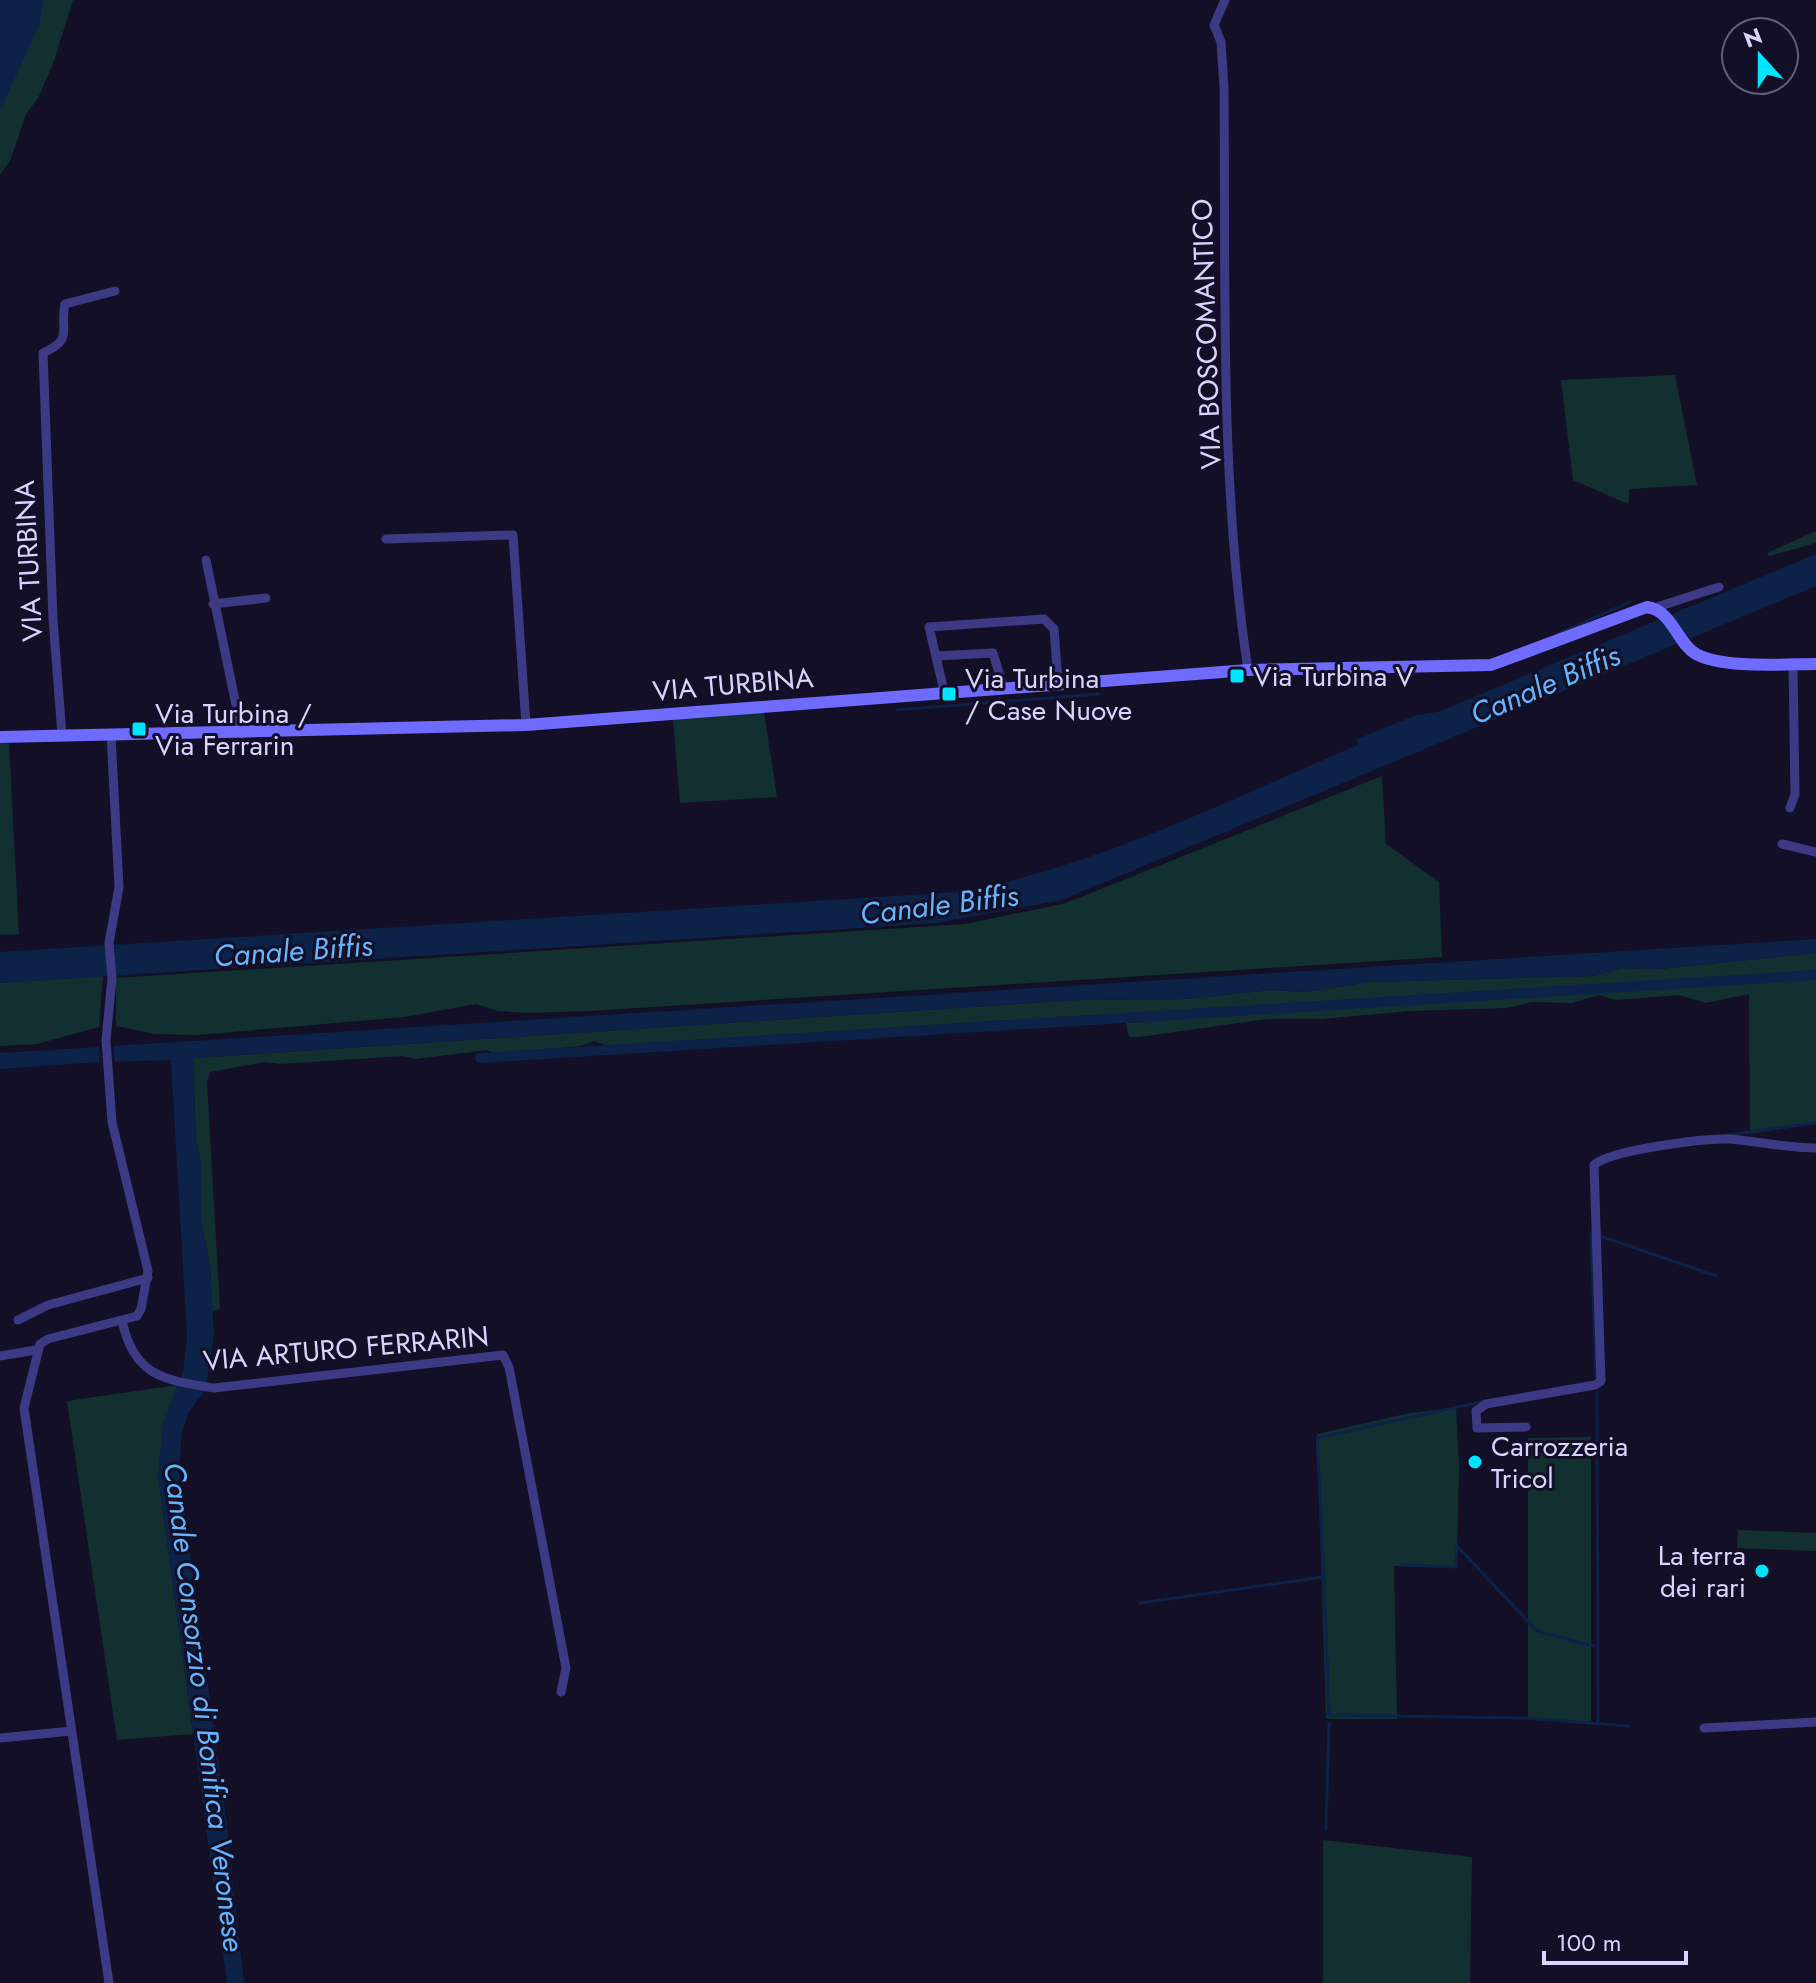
<svg xmlns="http://www.w3.org/2000/svg" width="1816" height="1983" font-family="Jost,sans-serif">
	<rect width="100%" height="100%" fill="#130f26"/>
	<path fill="#12302f" d="M19 0H73L53 64 38 98 26 114 10 161 0 175V68Z
		M1675 375 1697 485 1630 489 1628 504 1573 480 1561 380Z
		M1816 531V543L1769 556 1767 553Z
		M764 712 777 797 680 803 673 719Z
		M0 743H9L19 934 0 935Z
		M1382 776 1386 844 1439 882 1442 957 589 1011 526 1013 498 1011 476 1004 405 1017 197 1035 155 1034 116 1026V978L965 924 1066 903Z
		M1816 953V1123L1750 1134 1749 994 1706 1003 1679 995 1616 1000 1599 995 1572 1003 1532 1002 1506 1008 1410 1011 1321 1019H1267L1139 1037H1129L1126 1023 1145 1022 1151 1016 1144 1013 1056 1017 1045 1026 1040 1024 1033 1029 1008 1020 994 1021 607 1046 594 1041 581 1046 496 1054 487 1050 415 1059 403 1056 280 1064 265 1062 210 1072 207 1082 220 1309 212 1311 210 1266 202 1225V1169L196 1141 193 1058 1079 1000 1186 999 1271 990 1306 992 1369 982 1592 976 1623 968 1659 969Z
		M103 976 99 1027 37 1044 0 1046V983Z
		M177 1385 158 1475 193 1734 117 1740 67 1401Z
		M1456 1408 1459 1464 1457 1567 1394 1566 1397 1719H1326L1317 1434 1410 1413Z
		M1591 1437V1724L1528 1719V1438Z
		M1738 1530 1816 1533V1551L1737 1548Z
		M1323 1840 1472 1857 1470 1983H1323Z"/>
	<path fill="#0c2248" d="M0 0H44L38 28 0 110Z
		M1816 554V586L1062 900 936 923 0 983V952L959 892C1099 866 1228 800 1358 745L1357 739 1416 715 1438 712Z
		M1816 939V953L1659 969 1623 968 1592 976 1369 982 1306 992 1271 990 1186 999 1079 1000 193 1058 196 1141 202 1169V1225L210 1266 214 1334 206 1389 189 1412 182 1431 179 1472 225 1810 244 1983H227L158 1475 163 1422 183 1372 187 1336 171 1060 115 1062 113 1046Z
		M99 1047 100 1062 0 1069V1053Z"/>
	<g fill="none" stroke-linecap="round" stroke-linejoin="round">
		<path stroke="#0c2248" stroke-width="3" d="M1557 634 1630 602
			M897 710 1098 694
			M1727 1135 1816 1123
			M1591 1233 1596 1377
			M1600 1236 1716 1276
			M1597 1393 1598 1724
			M1457 1546 1537 1631 1593 1646
			M1402 1565 1456 1567 1457 1546
			M1324 1577 1329 1715 1524 1718 1629 1726
			M1140 1603 1324 1577 1317 1438 1485 1401
			M1326 1829 1329 1723"/>
		<path stroke="#0c2248" stroke-width="10" d="M480 1058 1816 975"/>
		<path stroke="#3d3a85" stroke-width="9" d="M1225 0 1214 25 1221 42 1224 88C1226 282 1219 478 1248 670
			M386 539 513 535 526 725
			M206 560 242 734
			M213 604 266 598
			M1654 608 1719 587
			M936 656 993 653 1003 686
			M944 691 929 627 1044 619 1054 629 1058 682
			M62 735 53 619 43 353C75 338 59 331 65 304L115 291
			M1790 808 1795 794 1793 664
			M1782 844 1816 852
			M18 1320 48 1305 148 1278
			M122 1320C133 1376 164 1380 214 1388L503 1355 509 1367 566 1668 561 1692
			M0 1356 36 1350
			M1526 1427 1477 1428 1476 1411 1486 1404 1595 1385 1601 1381 1594 1165C1610 1150 1705 1138 1729 1139 1758 1141 1786 1148 1816 1148
			M1704 1728 1816 1722
			M0 1738 72 1731
			M109 1983 24 1408 40 1344 48 1339 137 1316 141 1309 148 1271 112 1122 106 1040 112 978 109 943 119 887 111 735"/>
		<path stroke="#6f6bff" stroke-width="12" d="M0 737 526 725 1248 670 1491 665 1647 607C1673 611 1676 642 1696 654 1723 669 1784 664 1816 664"/>
	</g>
	<g fill="#00e5ff" stroke="#130f26" stroke-width="3">
		<rect x="1229" y="668" width="16" height="16" rx="4"/>
		<rect x="941" y="686" width="16" height="16" rx="4"/>
		<rect x="131" y="721" width="16" height="16" rx="4"/>
		<circle cx="1475" cy="1462" r="8"/>
		<circle cx="1762" cy="1571" r="8"/>
	</g>
	<g text-anchor="middle" stroke-width="6" stroke-linejoin="round" paint-order="stroke">
		<g font-size="28" fill="#d9d4ff" stroke="#130f26">
			<text transform="translate(1206 334) rotate(-92)" y="10">VIA BOSCOMANTICO</text>
			<text transform="translate(28 561) rotate(-93)" y="10">VIA TURBINA</text>
			<text transform="translate(733 684) rotate(-5)" y="10">VIA TURBINA</text>
			<text transform="translate(346 1348) rotate(-5)" y="10">VIA ARTURO FERRARIN</text>
		</g>
		<g font-size="28" fill="#d9d4ff" stroke="#130f26" text-anchor="start">
			<text x="1253" y="686">Via Turbina V</text>
			<text x="965" y="688">Via Turbina<tspan x="965" dy="32">/ Case Nuove</tspan></text>
			<text x="155" y="723">Via Turbina /<tspan x="155" dy="32">Via Ferrarin</tspan></text>
			<text x="1491" y="1456">Carrozzeria<tspan x="1491" dy="32">Tricol</tspan></text>
			<text x="1746" y="1565" text-anchor="end">La terra<tspan x="1746" dy="32">dei rari</tspan></text>
		</g>
		<g font-size="30" font-style="italic" fill="#62b6ff" stroke="#130f26">
			<text transform="translate(1545 685) rotate(-23)" y="10">Canale Biffis</text>
			<text transform="translate(939 905) rotate(-7)" y="10">Canale Biffis</text>
			<text transform="translate(293 951) rotate(-4)" y="10">Canale Biffis</text>
			<text transform="translate(204 1707) rotate(83)" y="10">Canale Consorzio di Bonifica Veronese</text>
		</g>
	</g>
	<g transform="translate(1760 56) rotate(339)"><circle r="38" fill="#130f26" stroke="#625e7d" stroke-width="2"/>
	<path d="M0-6L14 30L0 20L-14 30Z" fill="#00e5ff"/>
	<text y="-12" font-size="22" font-weight="bold" text-anchor="middle" fill="#d9d4ff">N</text>
	</g>
	<path d="M1544 1951v12h142v-12" fill="none" stroke="#d9d4ff" stroke-width="4"/>
	<text x="1556" y="1951" font-size="24" fill="#d9d4ff" stroke="#130f26" stroke-width="6" paint-order="stroke">100 m</text>
</svg>
